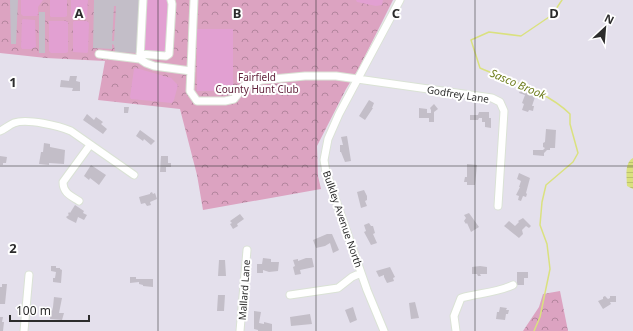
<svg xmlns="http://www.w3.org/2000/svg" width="633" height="331" font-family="'Noto Sans',sans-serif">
	<defs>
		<pattern id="forest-crowns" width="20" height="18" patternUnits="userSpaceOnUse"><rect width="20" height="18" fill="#dca3c1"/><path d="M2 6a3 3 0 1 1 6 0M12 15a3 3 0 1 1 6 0" fill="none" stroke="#b3859d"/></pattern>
		<pattern id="water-rules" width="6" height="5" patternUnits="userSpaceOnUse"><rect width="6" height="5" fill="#dae17f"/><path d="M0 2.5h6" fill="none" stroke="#bbc16e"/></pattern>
	</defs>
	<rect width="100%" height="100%" fill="#e4e0ec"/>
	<path fill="url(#forest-crowns)" d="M0 0H393L359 68 346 89 317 146 318 176 321 189 203 210 197 175 180 109 98 100 105 61 46 58 0 53Z
		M560 291 568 331H523L539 307 543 294Z"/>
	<path fill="#e2a0d2" d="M21 0H43L38 7V14L37 16H23L21 14Z
		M50 0H67V16L65 17H51L50 16Z
		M71 0H88L87 17 86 18H73L71 16Z
		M147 0H169L167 53 144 51Z
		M356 0H383L382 5 376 6 357 2Z
		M23 19 35 20 36 47 31 49H22L21 47 22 20Z
		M49 21H66L68 22V52L66 53H51L49 51Z
		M74 21H87L89 23 88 52 87 53 73 52V22Z
		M197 29H233V91H197Z
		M136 68 171 78 178 85 174 100 172 103 131 99 130 97 134 69Z"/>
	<path fill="url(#water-rules)" d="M633 158V189L627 186C627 177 624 163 633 158Z"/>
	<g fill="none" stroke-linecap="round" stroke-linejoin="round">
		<path stroke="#dae17f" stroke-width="1.5" d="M534 331 540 317 550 269 547 244 540 225 542 202 546 185 573 162 578 153 570 124V114C547 91 510 81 480 68L471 40 489 32 521 36 552 15 562 0"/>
	</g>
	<path fill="#c3bec8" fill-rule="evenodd" d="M10 0H18L16 44H11Z
		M94 0H141L137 53 115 52 114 45 112 44V49L93 48ZM114 6H116L114 41H112Z
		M39 12H45V53H39Z
		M70 76H77L76 81 80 82V91H72L73 88 60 87 61 80 69 81Z
		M522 87 529 89 528 92 536 94 532 106H534L533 111 529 110 528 112 522 110 524 104 522 103 525 95 519 93Z
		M369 100 374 103 372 108H373L365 120 359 116Z
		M434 104 438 109 434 112V122H429V118H419V108L427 109V113H431V110L430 108Z
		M124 107H129L128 113H124Z
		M479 112H489V118H491V128L485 127V122H482V118H479L478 120H470V115H478Z
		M87 114 94 120 96 117 103 122 101 124 107 129 103 134 83 120Z
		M546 129 556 130 555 148H550V150H547L544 153V156L533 155V150H543L545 148 543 147V143L545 142Z
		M140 130 155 141 151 145 144 139 143 141 136 136Z
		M347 136 351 161 345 162 341 152H340V145H343L341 137Z
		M44 143 50 144V147L65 150 64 164 49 163V165L39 164 41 152H43Z
		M0 156 7 157 6 163H3V165H0Z
		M161 156H168V163H171V167H166V172H160Z
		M467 164 477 165 475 185H467V182H464L465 177H467Z
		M91 165 106 175 99 185 90 178 89 180 84 176Z
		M519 173 530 178 526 193 527 194 526 197 523 196 521 201 518 200 519 196 516 195 520 187H519L521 181 517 179Z
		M364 190 367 196V200L365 201 367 206 361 208 357 192Z
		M152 192 153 194 155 193 157 199 150 202 151 205 147 206 145 203 141 204 139 197 150 194V193Z
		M75 205 84 211 83 213 87 215 84 220 78 217 76 223 68 219 66 217 69 215 68 214 69 212 70 213Z
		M469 213 479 227 471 232 467 223 466 224 464 221 466 218 464 215Z
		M240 214 244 219 237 224 238 226 233 229 230 224 232 223 230 221Z
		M523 218 531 226 529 228 526 226 522 230 523 234 519 238 504 226 509 221 515 226 519 222 518 221Z
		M369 223 371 226H373L375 233 373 234 377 243 371 245 364 232 366 231 364 225Z
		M327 234H332L339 250 333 253 330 243 325 246 316 248 313 240Z
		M263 258 271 259V262H279L278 271 269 272 263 270V273H257V264H262Z
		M306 258H312L314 267 300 270 301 274 295 275 293 267 295 266 293 260 298 259V261Z
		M219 260H225L226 276H218Z
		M51 266H56V268H60V269L62 270 61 283 53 282V278H55L56 272 51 271Z
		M480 266 487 267V274H480L481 276H478L477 274H472V267Z
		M390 267 395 277 393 278 394 281 387 283 384 277V275L379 277 376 271Z
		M517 272H528V278H524V285H517Z
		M130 277H136V279H153V287L143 286V285L139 284V282L130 283Z
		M2 284H7L5 304H0V287H2Z
		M218 295H225L224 311H217Z
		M605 296 608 299 610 298V296H616V302H610L611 304 603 309 598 301 603 299V297Z
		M54 297 62 298 59 313H64L62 320 50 319 51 310 52 311 53 307Z
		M415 302 419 318 411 319 409 303Z
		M353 307 357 320 350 323 345 310Z
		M500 307 507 308 506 310H509L508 314H506L505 320 496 319 497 312H499Z
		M254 311 261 312 259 323 264 324V322L272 324V331H258V330L254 329Z
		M310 314 312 324 291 326 290 317Z
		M0 317H3L2 322H4L3 331H0Z"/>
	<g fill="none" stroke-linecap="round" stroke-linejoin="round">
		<g stroke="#dae2d5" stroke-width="9">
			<path id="minor" d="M194 0 190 91 197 101H225L234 99 245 85 262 80 305 76H336L492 98 500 102 504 111 498 206
				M99 54 140 59 146 63 154 66 191 71
				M140 54 166 56 169 54 172 4 171 0
				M140 59 143 0
				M0 131C5 129 9 125 14 123 27 118 59 126 71 131L134 175
				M79 201C71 196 63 193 63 182L90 145
				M290 295 338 288 352 277 361 273
				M24 331 29 275
				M240 331 247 250
				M384 331 367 290 326 172 324 160 328 139 339 114 400 0
				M456 331 454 316 461 298C479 293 496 293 513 285"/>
		</g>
		<use href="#minor" stroke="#fff" stroke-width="7"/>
	</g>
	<path fill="none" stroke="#2c2c2c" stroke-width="1" stroke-opacity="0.55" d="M158 0V331M316 0V331M475 0V331M0 166H633"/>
	<g text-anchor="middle" stroke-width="4" stroke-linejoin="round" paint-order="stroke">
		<g font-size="10" fill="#62233c" stroke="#fff">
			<text x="257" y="81">Fairfield<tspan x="257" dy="12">County Hunt Club</tspan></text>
		</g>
		<g font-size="10" fill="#2c2c2c" stroke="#fff">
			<text transform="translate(458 94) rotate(9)" y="4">Godfrey Lane</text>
			<text transform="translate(343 219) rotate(71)" y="4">Bulkley Avenue North</text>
			<text transform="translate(244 290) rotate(-86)" y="4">Mallard Lane</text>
		</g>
		<g font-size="11" font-style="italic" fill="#6d7c1b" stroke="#fff">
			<text transform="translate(518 84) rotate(23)" y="4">Sasco Brook</text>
		</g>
	</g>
	<g font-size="13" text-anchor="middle" font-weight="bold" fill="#2c2c2c" stroke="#fff" stroke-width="4" stroke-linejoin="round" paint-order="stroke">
		<text x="79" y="18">A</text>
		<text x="237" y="18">B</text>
		<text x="396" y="18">C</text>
		<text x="554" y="18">D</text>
		<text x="13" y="87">1</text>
		<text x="13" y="253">2</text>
	</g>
	<g transform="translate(605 28) rotate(26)" stroke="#ffffff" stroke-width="3" paint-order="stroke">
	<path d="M0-3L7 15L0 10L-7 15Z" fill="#2c2c2c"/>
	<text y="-6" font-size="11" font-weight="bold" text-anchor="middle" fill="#2c2c2c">N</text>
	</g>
	<path d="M10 315v6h79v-6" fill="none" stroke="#2c2c2c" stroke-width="2"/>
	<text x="16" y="315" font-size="12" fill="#2c2c2c" stroke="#ffffff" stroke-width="3" paint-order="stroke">100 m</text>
</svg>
